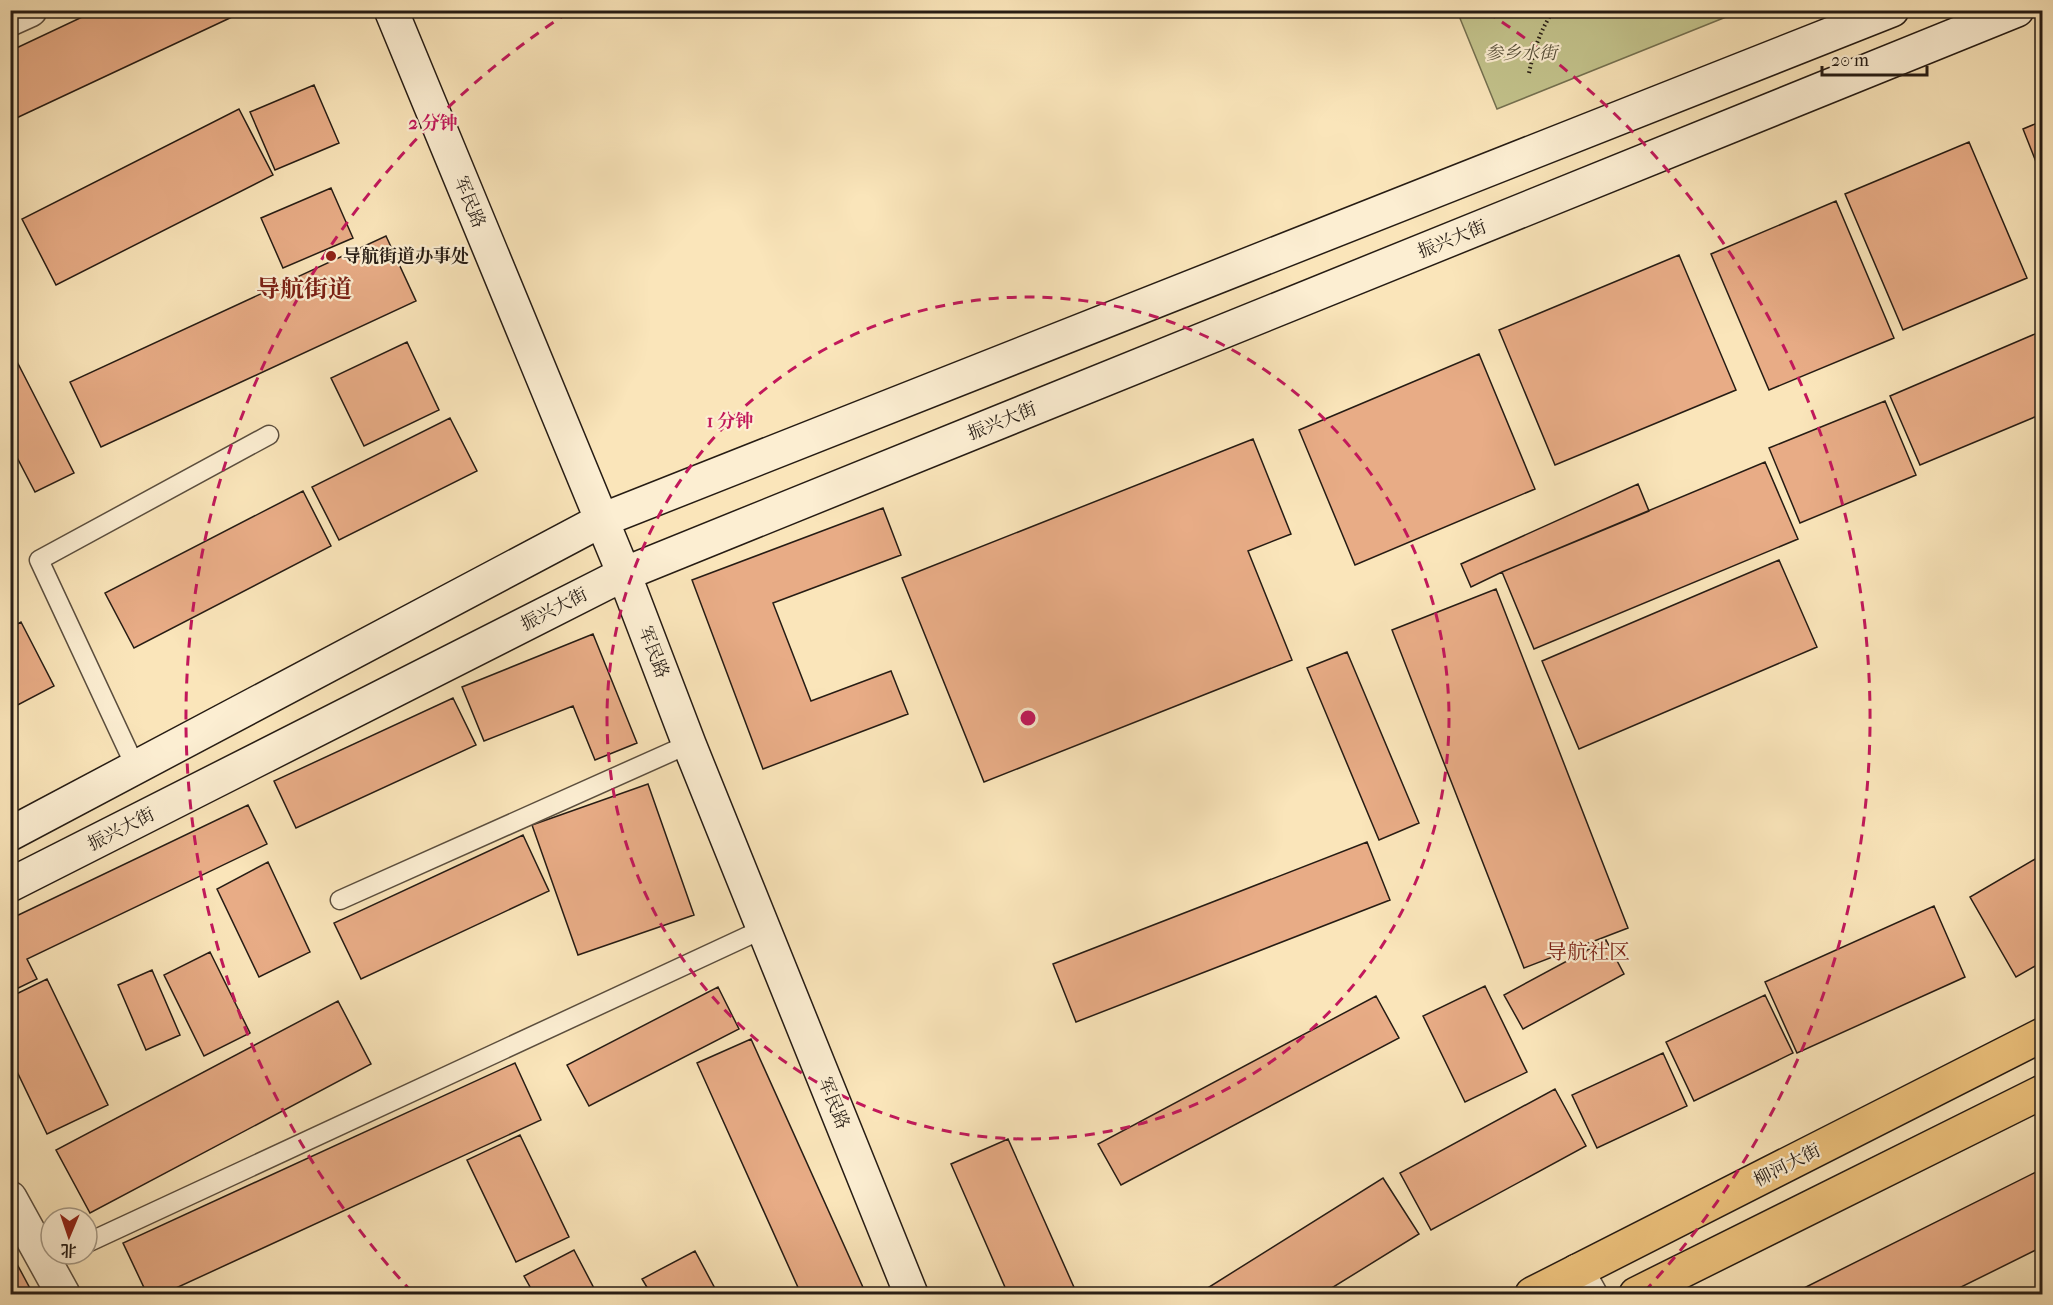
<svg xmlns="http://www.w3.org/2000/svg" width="2053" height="1305" font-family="'IM FELL French Canon','Noto Serif SC',serif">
	<rect width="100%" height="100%" fill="#fae5ba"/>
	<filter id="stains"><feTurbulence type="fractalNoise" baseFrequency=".00333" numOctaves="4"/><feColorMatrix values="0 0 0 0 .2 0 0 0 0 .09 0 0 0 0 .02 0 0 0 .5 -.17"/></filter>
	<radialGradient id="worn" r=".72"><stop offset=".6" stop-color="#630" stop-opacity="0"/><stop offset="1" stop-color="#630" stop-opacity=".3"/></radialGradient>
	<path fill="#c3c38c" stroke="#747050" stroke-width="1.5" d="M1457 11H1741L1497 109Z"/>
	<path fill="#e8ac86" stroke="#261c14" stroke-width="1.5" d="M97 10H247L10 121V51Z
		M314 85 339 143 275 170 250 112Z
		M239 109 273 175 56 285 22 219Z
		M2042 121V177L2023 129Z
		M1969 142 2027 278 1903 330 1845 194Z
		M331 188 353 238 283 268 261 218Z
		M1836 201 1894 338 1769 390 1711 254Z
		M386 236 416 301 101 447 70 382Z
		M1679 255 1736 390 1555 465 1499 330Z
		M2042 331V414L1920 465 1890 396Z
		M407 342 439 410 364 446 331 378Z
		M10 348 74 473 35 492 10 444Z
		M1479 354 1535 489 1355 565 1299 430Z
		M1885 401 1916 475 1800 523 1769 448Z
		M450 418 477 471 339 540 312 487Z
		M1253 439 1291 534 1248 551 1292 660 984 782 902 578Z
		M1765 462 1798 539 1534 649 1502 572Z
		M1638 484 1649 511 1502 572 1471 587 1461 564Z
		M303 491 331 546 134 648 105 593Z
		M883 508 901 555 773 603 811 701 891 671 908 714 763 769 692 580Z
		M1779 560 1817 647 1579 749 1542 661Z
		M1496 589 1628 928 1524 968 1392 630Z
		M21 622 54 686 10 709V628Z
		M593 634 637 743 595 760 573 706 484 741 462 687Z
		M1347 652 1419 823 1379 840 1307 668Z
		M453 698 476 745 296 828 274 781Z
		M648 784 694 915 578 955 532 825Z
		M248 805 267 844 27 959 37 979 10 992V919Z
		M523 835 549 891 361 979 334 923Z
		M1367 842 1390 900 1076 1022 1053 964Z
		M2042 855V962L2016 977 1970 897Z
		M268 862 310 952 259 977 217 889Z
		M1934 906 1965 977 1797 1053 1765 982Z
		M1606 940 1624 974 1523 1029 1504 995Z
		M210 952 250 1033 204 1056 164 975Z
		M152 970 180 1035 146 1050 118 985Z
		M47 979 108 1105 47 1134 10 1057V997Z
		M1485 986 1527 1072 1465 1102 1423 1016Z
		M718 987 739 1029 589 1106 567 1065Z
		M1765 995 1793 1053 1694 1101 1666 1042Z
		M1376 996 1399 1038 1121 1185 1098 1144Z
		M338 1001 371 1064 90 1213 56 1150Z
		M751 1039 866 1294H801L697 1063Z
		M1663 1053 1687 1106 1597 1148 1572 1095Z
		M515 1063 541 1120 163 1294H147L123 1243Z
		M1555 1089 1586 1146 1431 1230 1400 1173Z
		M520 1135 569 1237 516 1262 467 1160Z
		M1008 1139 1077 1294H1008L951 1164Z
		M2042 1169V1247L1947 1294H1792Z
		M1383 1178 1419 1234 1322 1294H1198Z
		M574 1250 597 1294H534L524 1276Z
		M695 1251 718 1294H651L642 1279Z
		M17 1264 33 1294H10V1267Z"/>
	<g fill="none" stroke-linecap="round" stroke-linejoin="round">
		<g stroke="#5b4e3e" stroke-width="21">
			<path id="lane" d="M136 768 39 560 269 435
				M340 900 689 744
				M87 1243 763 929"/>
		</g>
		<g stroke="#5b4e3e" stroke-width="36">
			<path id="street" d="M10 19 30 10
				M10 1198 63 1294
				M1577 1271 1590 1294"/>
		</g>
		<g stroke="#261c14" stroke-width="36">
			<path id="secondary" d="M391 10 624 574 689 744 911 1294
				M10 834 602 520 1892 10
				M10 885 624 574 2017 10"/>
		</g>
		<g stroke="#261c14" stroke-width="36">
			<path id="primary" d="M1532 1294 2042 1035
				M1636 1294 2042 1092"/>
		</g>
		<path stroke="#261c14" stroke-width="4" stroke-dasharray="1.5 3" stroke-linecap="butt" d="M1529 73C1534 50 1540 30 1554 10"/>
		<use href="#lane" stroke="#fceed2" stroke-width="18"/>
		<use href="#street" stroke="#fceed2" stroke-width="33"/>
		<use href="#secondary" stroke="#fceed2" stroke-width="33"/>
		<use href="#primary" stroke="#edc27d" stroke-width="33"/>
	</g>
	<g fill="none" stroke="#c2185b" stroke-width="3" stroke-dasharray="10 8">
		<circle cx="1028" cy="718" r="421"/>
		<path d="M412 1292A842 842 0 0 1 569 12M1487 12A842 842 0 0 1 1644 1292"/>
	</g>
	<circle fill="#8f2418" stroke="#fceed2" stroke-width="2" cx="331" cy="256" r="6"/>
	<g text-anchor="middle" stroke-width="4.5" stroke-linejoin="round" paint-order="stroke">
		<g font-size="18" font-style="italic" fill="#554e38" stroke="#fceed2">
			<text x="1521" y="59">参乡水街</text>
		</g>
		<g font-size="18" fill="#261c14" stroke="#fceed2">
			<text transform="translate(470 202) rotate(68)" y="6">军民路</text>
			<text transform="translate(1452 239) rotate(-22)" y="6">振兴大街</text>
			<text transform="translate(1002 421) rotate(-22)" y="6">振兴大街</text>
			<text transform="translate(554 609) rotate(-27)" y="6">振兴大街</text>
			<text transform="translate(654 652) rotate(69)" y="6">军民路</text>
			<text transform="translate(121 829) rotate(-27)" y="6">振兴大街</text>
			<text transform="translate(834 1103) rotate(68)" y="6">军民路</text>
			<text transform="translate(1787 1165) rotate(-27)" y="6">柳河大街</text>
		</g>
		<g font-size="18" font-weight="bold" fill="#261c14" stroke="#fceed2" text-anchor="start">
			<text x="343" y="262">导航街道办事处</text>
		</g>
		<g font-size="21" fill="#7a1f14" stroke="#fceed2">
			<text x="1588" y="959">导航社区</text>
		</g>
		<g font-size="24" font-weight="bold" fill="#7a1f14" stroke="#fceed2">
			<text x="304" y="297">导航街道</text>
		</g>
	</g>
	<circle cx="1028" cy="718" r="9" fill="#c2185b" stroke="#fceed2" stroke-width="3"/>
	<g font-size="18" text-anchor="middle" font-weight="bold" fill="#c2185b" stroke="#fceed2" stroke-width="4.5" stroke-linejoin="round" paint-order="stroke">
		<text x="433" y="129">2 分钟</text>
		<text x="730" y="427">1 分钟</text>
	</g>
	<rect width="2053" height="1305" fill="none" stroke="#fae5ba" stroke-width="36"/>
	<rect x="12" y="12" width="2029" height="1281" fill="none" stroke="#261c14" stroke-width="3"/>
	<rect x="18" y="18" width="2017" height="1269" fill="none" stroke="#261c14" stroke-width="1.5"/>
	<g transform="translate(69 1236) rotate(182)"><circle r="28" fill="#fceed2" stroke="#a69a86" stroke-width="1.5"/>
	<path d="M0-4.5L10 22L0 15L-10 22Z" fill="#8f2418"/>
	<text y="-9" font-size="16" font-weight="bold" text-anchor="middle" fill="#261c14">北</text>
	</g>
	<path d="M1822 66v9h105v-9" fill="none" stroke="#261c14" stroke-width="3"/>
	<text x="1831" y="66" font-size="18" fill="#261c14" stroke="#fceed2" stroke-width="4.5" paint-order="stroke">20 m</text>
	<rect width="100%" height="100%" filter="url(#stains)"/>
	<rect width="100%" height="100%" fill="url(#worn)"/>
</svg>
